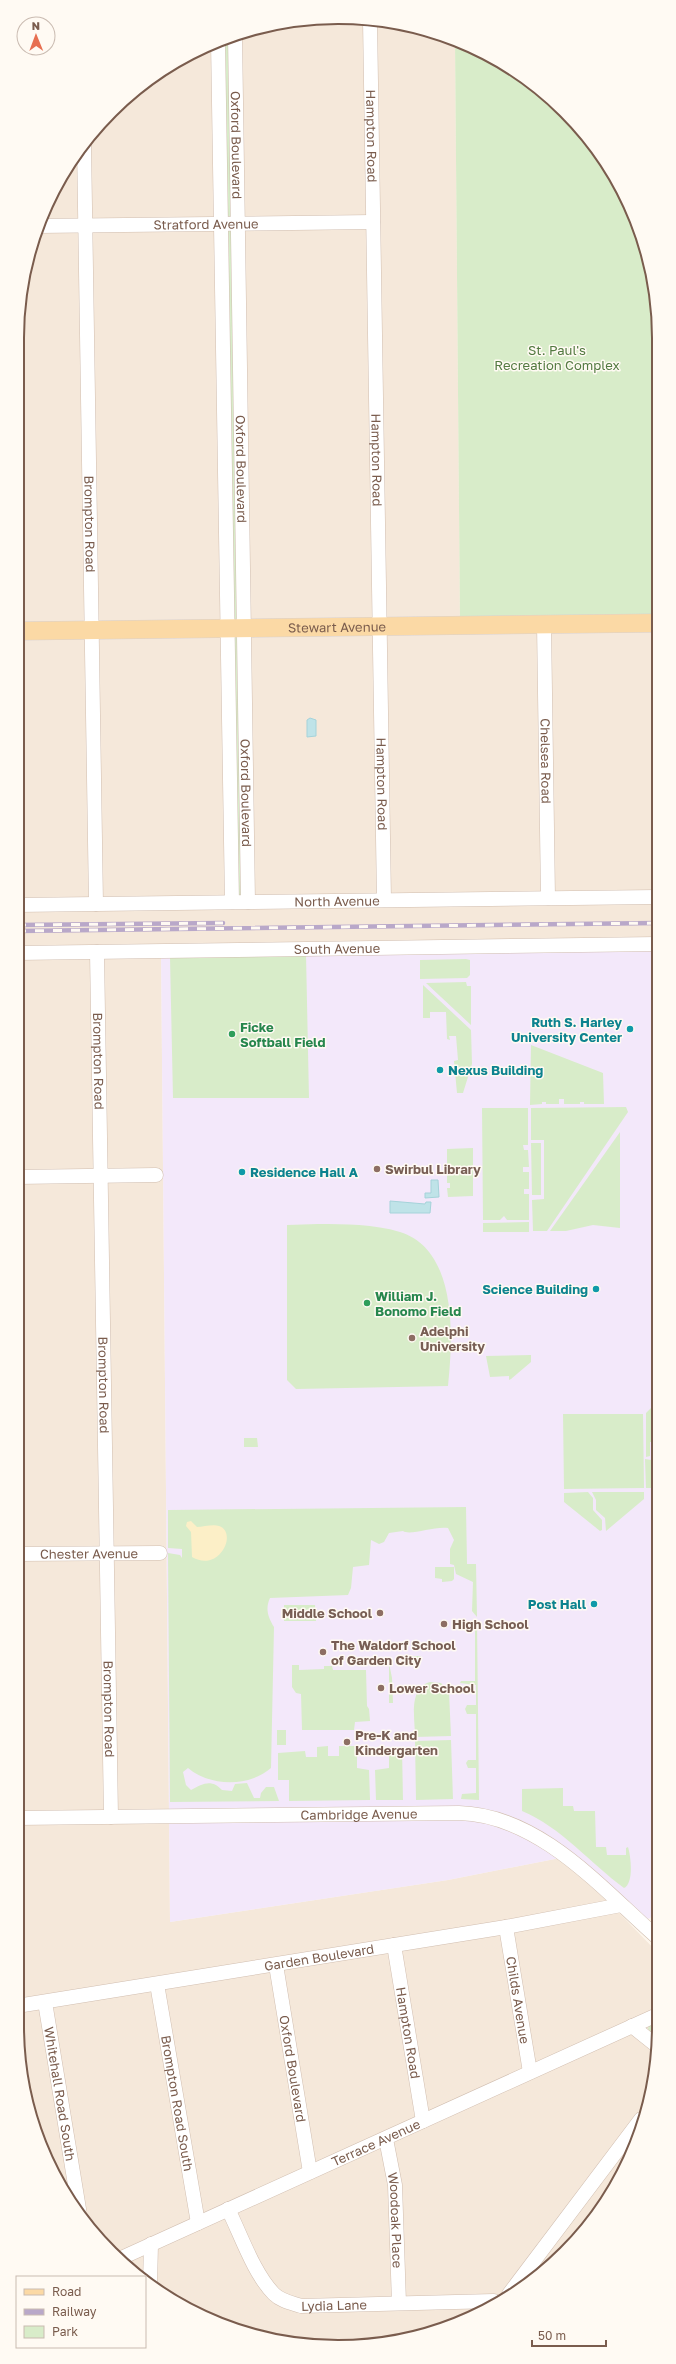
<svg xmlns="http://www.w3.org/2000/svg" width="676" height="2364" font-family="'Golos Text',sans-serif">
	<rect width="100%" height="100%" fill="#fdf6ec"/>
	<path fill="#f5e8da" d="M338 17 400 23 455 42 460 625 657 623V945L161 953 170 1922 448 1880 565 1857 659 1954V2026L653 2088 619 2177 559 2257 534 2281 441 2330 380 2344 317 2346 255 2336 196 2314 145 2282V2277H139L97 2238 41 2149 23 2088 17 2026V338L23 276 41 215 71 160 111 111 159 71 215 42 275 23Z"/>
	<path fill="#f3e8fa" d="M657 944 658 1645 654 1650 655 1915 641 1923 565 1857 448 1880 170 1922 161 951Z"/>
	<path fill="#d8ecc9" d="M233 36 247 900 234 901 219 40Z
		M455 42 480 50 565 111 626 196 656 296 657 623 460 625Z
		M306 954 309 1098H173L170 957Z
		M466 959 470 960V975L467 978 420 979V960Z
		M466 982 467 986H471V1025L426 983Z
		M423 985 471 1030 472 1064 463 1093H457L454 1061 458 1060 456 1036H449L450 1040 447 1039 446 1012H430V1018H423Z
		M531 1045 603 1073 604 1104H584V1102H580V1104H564V1099H559V1104H546V1102H542V1104L530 1105Z
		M626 1107 628 1112 547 1231H533L532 1200 544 1199V1140H531V1108Z
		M482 1108H528V1145H523L524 1150H528L529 1167H523V1172H529V1189H524V1194H529V1220H507L504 1216 500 1220H483Z
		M620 1132V1228L593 1225 566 1231H550Z
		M531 1143H541V1195H532Z
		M473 1148V1196L448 1197 447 1188H450V1183H447V1170H449V1165H447V1149Z
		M529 1222V1232H483V1223Z
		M318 1224C345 1224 374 1224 400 1232 458 1250 453 1338 448 1386L296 1389 287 1380V1225Z
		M531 1355V1362L511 1379 509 1380V1376L490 1377 486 1356Z
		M658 1401V1442H650V1456L646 1457V1413Z
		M563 1414H643L644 1488 564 1489Z
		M244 1438H257L258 1447H244Z
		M645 1459 658 1461V1488H646Z
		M588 1492 593 1498V1510L602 1520V1530L600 1531 564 1502V1493Z
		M592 1492H644V1499L606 1531 605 1518 596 1510V1500Z
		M466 1507 467 1564H476L477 1617 472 1611 473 1582 456 1574 454 1565 450 1564V1549L454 1540 448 1528C434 1526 410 1536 403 1531L389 1533 384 1542 379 1544 371 1540 369 1565 353 1567 351 1588 348 1595 270 1598C265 1609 268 1617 274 1627L271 1768C248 1788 209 1786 188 1768L183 1772 186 1785 191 1790C203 1783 212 1779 222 1790L232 1791 235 1784 247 1783 254 1798H260L261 1793 266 1787H274L279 1801 170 1802 168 1553 180 1555 182 1558V1549L168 1548V1510Z
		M435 1567H454V1579L452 1581 442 1582V1579L435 1578Z
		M284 1605H315L316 1621H284Z
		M475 1621H477L479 1800 461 1799 462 1794 476 1793V1768H468L466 1763 468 1760H476V1714H467L465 1709 467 1705H476V1685L460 1683 461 1681H475Z
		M658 1645 659 1917 656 1915 654 1650Z
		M401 1656H421L419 1661 414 1663 402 1661Z
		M389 1663 392 1678 393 1703H389Z
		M292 1665H299V1670L324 1669V1666H332L333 1670H366L367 1706 369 1709 370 1721 355 1722 354 1730H302L301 1694 296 1693 292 1687Z
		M430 1682 441 1683 449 1692 451 1736 415 1737C415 1719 408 1688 430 1682Z
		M277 1730H286V1745H277Z
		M451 1740 453 1799 416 1800 415 1741Z
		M328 1746V1756H339V1746H361V1752H357V1768L369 1770 370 1800 289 1801V1780H278V1753L305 1751 306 1757H317V1747Z
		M384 1747H402L403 1800H376L375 1770 389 1768V1751H384Z
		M563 1788V1806H573L574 1811H595L596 1847H606L607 1855H626V1848L628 1847C631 1857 634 1883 624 1888 591 1864 561 1827 522 1811V1789Z
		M659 2020 658 2037 648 2029 649 2025Z
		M619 2177 616 2187 579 2238 559 2257Z"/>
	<path fill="#fcefc7" d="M191 1521 197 1527C203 1527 213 1524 219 1526 238 1532 220 1573 192 1557L191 1532 186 1526 187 1522Z"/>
	<path fill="#bfe3e8" stroke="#a5d3da" d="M310 718 316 720V736L307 737V720Z
		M431 1180H438L439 1197 425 1198V1193H431Z
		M390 1201 425 1204 426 1202H431L430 1213H390Z"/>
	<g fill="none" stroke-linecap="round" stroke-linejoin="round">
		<g stroke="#d1beb0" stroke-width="15">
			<g id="minor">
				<path id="s1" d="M370 20 384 900"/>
				<path id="s2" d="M235 35 248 902"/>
				<path d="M218 41 232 902"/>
				<path id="s3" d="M84 144 96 904"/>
				<path id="s4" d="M38 226 373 222"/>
				<path id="s5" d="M544 624 548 898"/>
				<path id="s6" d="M17 905 657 897"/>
				<path id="s7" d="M97 952 111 1817"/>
				<path id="s8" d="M17 953 657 944"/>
				<path d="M17 1177 156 1175"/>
				<path id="s9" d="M17 1554 160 1553"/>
				<path id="s10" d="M17 1818 459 1813C540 1815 602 1889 659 1939"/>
				<path id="s11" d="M506 1927 530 2072"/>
				<path id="s12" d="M394 1945 423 2121"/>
				<path id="s13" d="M276 1965 310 2172"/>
				<path id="s14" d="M157 1984 198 2223"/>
				<path id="s15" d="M45 2002 79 2209"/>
				<path id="s16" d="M17 2006 506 1927 621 1905"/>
				<path d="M632 2026 657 2046"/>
				<path id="s17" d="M386 2139 395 2185 399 2303"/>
				<path id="s18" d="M228 2209C241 2235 254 2274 274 2294 281 2301 292 2303 301 2306L494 2301"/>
				<path id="s19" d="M119 2259 659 2014"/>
				<path d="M150 2285 151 2244"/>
				<path d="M509 2294 641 2119"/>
			</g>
		</g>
		<g stroke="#dad1cd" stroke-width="19">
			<g id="major">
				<path id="s20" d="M17 631 657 623"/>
			</g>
		</g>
		<use href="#minor" stroke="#fff" stroke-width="14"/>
		<use href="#major" stroke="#fbd9a5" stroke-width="18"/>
		<g stroke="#b9a8c9" stroke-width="4.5">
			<path id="rail" d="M17 925 223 923
				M17 931 657 923"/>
		</g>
		<use href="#rail" stroke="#fffaf3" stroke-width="3" stroke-dasharray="9" stroke-linecap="butt"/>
	</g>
	<g fill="#0f9aa8" stroke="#fffaf3" stroke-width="1.5">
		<circle cx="630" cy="1029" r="4"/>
		<circle cx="440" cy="1070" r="4"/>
		<circle cx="242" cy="1172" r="4"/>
		<circle cx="596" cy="1289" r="4"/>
		<circle cx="594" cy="1604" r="4"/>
	</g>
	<g fill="#2e9e5b" stroke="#fffaf3" stroke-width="1.5">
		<circle cx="232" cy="1034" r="4"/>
		<circle cx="367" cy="1303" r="4"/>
	</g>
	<g fill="#8d6e63" stroke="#fffaf3" stroke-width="1.5">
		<circle cx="377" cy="1169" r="4"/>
		<circle cx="412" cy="1338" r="4"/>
		<circle cx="380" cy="1613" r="4"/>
		<circle cx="444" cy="1624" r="4"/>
		<circle cx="323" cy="1652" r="4"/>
		<circle cx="381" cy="1688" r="4"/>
		<circle cx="347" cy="1742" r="4"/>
	</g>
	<g text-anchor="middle" stroke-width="3" stroke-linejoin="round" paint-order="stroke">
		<g font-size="13" fill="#7a5c4d" stroke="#fffaf3">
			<text dy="5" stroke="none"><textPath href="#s1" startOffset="116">Hampton Road</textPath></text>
			<text dy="5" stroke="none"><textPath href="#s2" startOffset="110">Oxford Boulevard</textPath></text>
			<text dy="5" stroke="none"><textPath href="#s4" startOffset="168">Stratford Avenue</textPath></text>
			<text dy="5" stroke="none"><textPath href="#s1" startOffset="440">Hampton Road</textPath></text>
			<text dy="5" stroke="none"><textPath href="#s2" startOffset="434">Oxford Boulevard</textPath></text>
			<text dy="5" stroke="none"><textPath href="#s3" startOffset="380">Brompton Road</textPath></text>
			<text dy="5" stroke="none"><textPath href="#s20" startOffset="320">Stewart Avenue</textPath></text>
			<text dy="5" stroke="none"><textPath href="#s5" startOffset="137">Chelsea Road</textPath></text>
			<text dy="5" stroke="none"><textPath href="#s1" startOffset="764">Hampton Road</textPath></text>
			<text dy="5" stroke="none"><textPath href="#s2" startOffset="758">Oxford Boulevard</textPath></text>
			<text dy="5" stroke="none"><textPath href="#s6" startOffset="320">North Avenue</textPath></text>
			<text dy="5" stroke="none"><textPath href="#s8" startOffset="320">South Avenue</textPath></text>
			<text dy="5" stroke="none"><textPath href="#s7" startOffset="109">Brompton Road</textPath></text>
			<text dy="5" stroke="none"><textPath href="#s7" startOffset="433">Brompton Road</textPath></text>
			<text dy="5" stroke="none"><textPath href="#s9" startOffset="72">Chester Avenue</textPath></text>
			<text dy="5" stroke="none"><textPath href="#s7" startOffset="757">Brompton Road</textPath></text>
			<text dy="5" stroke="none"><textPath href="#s10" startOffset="342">Cambridge Avenue</textPath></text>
			<text dy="5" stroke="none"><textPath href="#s16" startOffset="306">Garden Boulevard</textPath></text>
			<text dy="5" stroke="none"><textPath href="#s11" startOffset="74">Childs Avenue</textPath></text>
			<text dy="5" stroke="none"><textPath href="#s12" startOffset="89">Hampton Road</textPath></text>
			<text dy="5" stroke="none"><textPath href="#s13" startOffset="105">Oxford Boulevard</textPath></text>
			<text dy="5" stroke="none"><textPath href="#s15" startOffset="93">Whitehall Road South</textPath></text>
			<text dy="5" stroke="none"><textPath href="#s14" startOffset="121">Brompton Road South</textPath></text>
			<text dy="5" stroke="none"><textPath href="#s19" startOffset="282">Terrace Avenue</textPath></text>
			<text dy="5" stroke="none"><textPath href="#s17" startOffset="82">Woodoak Place</textPath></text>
			<text dy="5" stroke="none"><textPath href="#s18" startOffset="160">Lydia Lane</textPath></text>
		</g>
		<g font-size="13" fill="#537a41" stroke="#fffaf3">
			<text x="557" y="355">St. Paul's<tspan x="557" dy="15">Recreation Complex</tspan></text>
		</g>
		<g font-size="13" font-weight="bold" fill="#0d838f" stroke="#fffaf3" text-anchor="end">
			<text x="622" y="1027">Ruth S. Harley<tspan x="622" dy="15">University Center</tspan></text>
			<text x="448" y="1075" text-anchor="start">Nexus Building</text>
			<text x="250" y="1177" text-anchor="start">Residence Hall A</text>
			<text x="588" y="1294">Science Building</text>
			<text x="586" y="1609">Post Hall</text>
		</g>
		<g font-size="13" font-weight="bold" fill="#27864d" stroke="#fffaf3" text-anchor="start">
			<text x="240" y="1032">Ficke<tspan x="240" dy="15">Softball Field</tspan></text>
			<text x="375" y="1301">William J.<tspan x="375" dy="15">Bonomo Field</tspan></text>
		</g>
		<g font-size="13" font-weight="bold" fill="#785e54" stroke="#fffaf3" text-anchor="start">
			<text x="385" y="1174">Swirbul Library</text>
			<text x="420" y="1336">Adelphi<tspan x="420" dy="15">University</tspan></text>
			<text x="372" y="1618" text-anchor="end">Middle School</text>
			<text x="452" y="1629">High School</text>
			<text x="331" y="1650">The Waldorf School<tspan x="331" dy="15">of Garden City</tspan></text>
			<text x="389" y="1693">Lower School</text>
			<text x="355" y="1740">Pre-K and<tspan x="355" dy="15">Kindergarten</tspan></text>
		</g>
	</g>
	<path d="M0 0H676V2364H0ZM338 24H338A314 314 0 0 1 652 338V2026A314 314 0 0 1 338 2340H338A314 314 0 0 1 24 2026V338A314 314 0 0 1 338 24Z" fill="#fffaf3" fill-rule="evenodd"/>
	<path fill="none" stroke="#7a5c4d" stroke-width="2" d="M338 24H338A314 314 0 0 1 652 338V2026A314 314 0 0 1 338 2340H338A314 314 0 0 1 24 2026V338A314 314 0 0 1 338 24Z"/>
	<rect x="16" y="2276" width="130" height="72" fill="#fffaf3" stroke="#cabbb1"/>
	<rect x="24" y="2289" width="20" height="6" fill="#fbd9a5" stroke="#cabbb1"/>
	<text x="52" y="2296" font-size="12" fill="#7a5c4d">Road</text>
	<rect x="24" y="2309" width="20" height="6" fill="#b9a8c9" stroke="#cabbb1"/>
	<text x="52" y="2316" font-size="12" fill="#7a5c4d">Railway</text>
	<rect x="24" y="2326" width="20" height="12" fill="#d8ecc9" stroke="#cabbb1"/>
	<text x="52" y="2336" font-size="12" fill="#7a5c4d">Park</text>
	<g transform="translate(36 36) rotate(359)"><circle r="19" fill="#fffaf3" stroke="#cabbb1"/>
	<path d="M0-3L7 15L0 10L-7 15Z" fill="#e76f51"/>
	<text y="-6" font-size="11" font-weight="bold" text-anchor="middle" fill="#7a5c4d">N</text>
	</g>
	<path d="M532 2340v6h74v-6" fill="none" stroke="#7a5c4d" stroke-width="2"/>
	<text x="538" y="2340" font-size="12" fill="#7a5c4d" stroke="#fffaf3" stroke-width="3" paint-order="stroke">50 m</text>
</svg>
